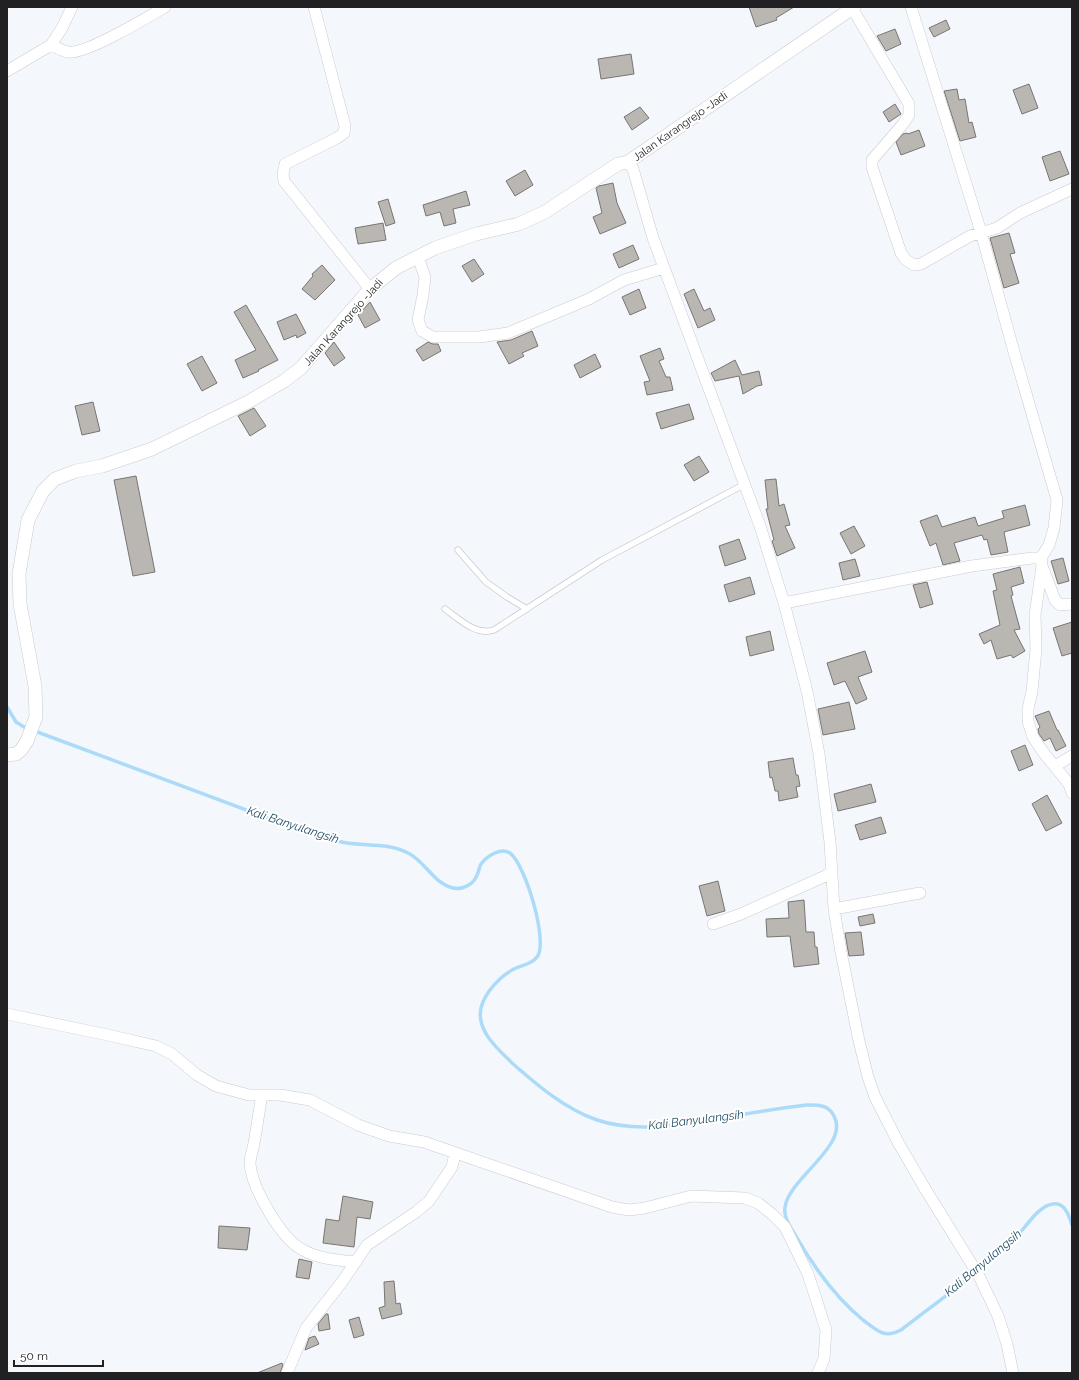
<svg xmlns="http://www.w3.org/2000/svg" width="1079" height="1380" font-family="Raleway,sans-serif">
	<rect width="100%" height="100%" fill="#f4f7fb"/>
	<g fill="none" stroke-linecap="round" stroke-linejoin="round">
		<path stroke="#acdbf9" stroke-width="3.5" d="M7 707 16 722 24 727 292 827C310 833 328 840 347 843 368 846 389 843 408 853 425 861 434 884 453 888 463 890 474 884 477 875 479 872 479 867 481 864 487 856 501 847 510 853 525 864 549 942 537 957 532 964 523 965 516 968 501 975 485 992 481 1008 476 1031 498 1049 512 1063 537 1085 565 1109 597 1120 633 1132 672 1126 708 1120 740 1115 773 1109 806 1105 817 1105 828 1104 834 1116 850 1145 789 1178 785 1207 783 1218 792 1229 797 1238 815 1269 835 1297 863 1320 870 1325 876 1331 883 1333 889 1335 895 1333 901 1330 940 1300 981 1271 1017 1236 1027 1226 1038 1206 1053 1204 1065 1202 1069 1216 1072 1225"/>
	</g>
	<path fill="#bab7b3" stroke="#787572" d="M749 7H794L776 18 777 20 756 27Z
		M946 20 950 29 934 37 929 28Z
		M895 29 901 44 886 51 877 36Z
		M631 54 634 74 601 79 598 59Z
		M1029 84 1038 108 1022 114 1013 90Z
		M957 89 959 100 965 99 969 123 972 122 976 137 960 141 944 91Z
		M895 104 901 114 889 122 883 112Z
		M640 107 649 118 632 130 624 117Z
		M919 130 925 146 901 155 896 142 903 134 907 133 908 134Z
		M1060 151 1069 174 1050 181 1042 157Z
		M525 170 533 185 515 196 506 181Z
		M613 183 617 203 626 223 600 234 593 217 602 213 596 188 599 186Z
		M466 191 470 205 453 209 456 223 444 226 440 212 426 216 423 205Z
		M388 199 395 223 386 226 378 202Z
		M383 223 386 240 358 244 355 228Z
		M1009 233 1015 253 1010 254 1019 283 1004 288 990 238Z
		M633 245 639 259 619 268 613 254Z
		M474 259 484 274 472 282 462 266Z
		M322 265 335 280 315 300 302 289 313 276 312 274Z
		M639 289 646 308 630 315 622 297Z
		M694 289 704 311 710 308 715 320 698 328 684 294Z
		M370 302 380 320 365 328 358 315Z
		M246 305 278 360 258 370 259 371 243 378 235 360 256 350 234 312Z
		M296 314 306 333 297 338 296 335 284 340 277 322Z
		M532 331 538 346 522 353 524 356 509 364 497 342 511 340Z
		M334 342 345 358 334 366 325 353Z
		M428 342 433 344H438L441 351 423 361 416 350Z
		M660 348 664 359 659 361 666 377H670L673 390 647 395 644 382 650 381 640 356Z
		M595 354 601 367 580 378 574 365Z
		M202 356 217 383 202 391 187 364Z
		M735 360 742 375 759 371 762 385 757 386 743 394 739 376 715 381 711 373Z
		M93 402 100 431 82 435 75 406Z
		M689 404 694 419 661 429 656 413Z
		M254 408 266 426 250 436 238 416Z
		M699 456 709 472 694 481 684 465Z
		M136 476 155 572 133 576 114 480Z
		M776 479 779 506 784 504 790 525 785 526 795 548 777 556 772 541 774 540 766 509H768L765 480Z
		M1025 505 1030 525 1004 532 1008 552 991 555 987 539 984 540 982 535 954 543 960 561 943 565 936 543 930 546 920 521 937 515 942 527 975 517 978 526 1004 518 1002 511Z
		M854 526 865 546 851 554 840 533Z
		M739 539 746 559 725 566 719 546Z
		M1063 558 1069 581 1058 584 1051 561Z
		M855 559 860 576 843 580 839 563Z
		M1020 567 1024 583 1011 587 1013 595 1011 596 1020 629 1014 630 1025 651 1013 658 1011 655 997 659 991 640 984 644 979 634 1000 625 993 591 997 590 993 574Z
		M750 577 755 594 729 602 724 585Z
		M927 582 933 604 920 608 913 585Z
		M1072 622V653L1062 656 1053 628Z
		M770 631 774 650 750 656 746 637Z
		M865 651 872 672 858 677 867 699 856 704 845 681 834 685 827 663Z
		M849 702 855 729 823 735 818 709Z
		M1049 711 1057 730H1058L1066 746 1056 751 1050 738 1044 741 1039 734 1038 729 1040 727 1035 716Z
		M1025 745 1033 765 1019 771 1011 751Z
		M793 758 796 775H798L800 786 796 787 798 797 779 801 778 791H775L772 777 770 778 768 762Z
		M871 784 876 802 838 811 834 794Z
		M1047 795 1062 823 1046 831 1032 804Z
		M881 817 886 833 860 840 855 825Z
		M718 881 725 911 707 916 699 886Z
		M804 900 806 932H814L815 947H817L819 964 794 967 790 936 767 937 766 919 789 918 788 902Z
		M873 914 875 923 860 926 858 917Z
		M861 932 864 955 849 956 845 933Z
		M343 1196 373 1202 370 1219 357 1217 354 1247 323 1243 326 1219 339 1221Z
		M219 1226 250 1228 247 1250 218 1248Z
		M299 1259 312 1262 309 1279 296 1277Z
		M394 1281 396 1304 400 1303 402 1314 382 1319 379 1308 385 1306 384 1282Z
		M326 1314H328L330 1329 319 1331 318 1324Z
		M359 1317 364 1335 354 1338 349 1320Z
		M315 1336 319 1344 305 1350 309 1338Z
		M282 1363 283 1365 280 1373H257Z"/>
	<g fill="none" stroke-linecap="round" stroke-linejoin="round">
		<g stroke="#c9cbcf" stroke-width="7">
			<path id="service" d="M458 550 486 582 507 597 527 609
				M445 609C459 619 476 636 494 630L602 560 745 484"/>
		</g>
		<g stroke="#c9cbcf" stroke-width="12">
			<path id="minor" d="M314 7 345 126 344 133 337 138 285 164 283 174 284 181 370 289
				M911 7 981 232 1014 352 1057 500 1054 528 1049 545 1041 558
				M852 8 909 104V115L903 124 872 160V167L901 253 906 260 914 265 921 264 970 236 997 228 1020 213 1072 189
				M51 45C56 47 62 51 68 52 85 55 148 17 165 7
				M7 71 51 45 62 28 72 7
				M628 162 633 169 653 238 760 526 784 603 807 691 819 754 830 842 834 909 841 952 859 1041 868 1077 875 1097 899 1144 924 1187 979 1276 998 1316 1007 1344 1013 1373
				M418 257 425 277 423 295 418 320 422 331 433 337H479L508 333 589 299 624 280 664 268
				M1042 566 1035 615 1036 649 1032 691 1028 709V721L1033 737 1043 752 1069 784 1072 793
				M784 603 972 566 1032 558H1041L1042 566 1055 600 1060 605 1072 604
				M1055 766 1072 756
				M834 909 920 893
				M713 924 741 914 832 873
				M7 1014 108 1035 156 1046 172 1054 197 1075 216 1086 249 1095H280L310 1100 358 1125 389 1136 424 1142 612 1207 629 1210 645 1208 691 1196 745 1198 758 1203 772 1214 785 1227 808 1274 826 1330 824 1359 818 1373
				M262 1095C259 1111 257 1127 254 1143 253 1149 250 1157 250 1164 252 1188 281 1239 303 1250 319 1259 337 1260 356 1262
				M287 1373 306 1328 342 1282 367 1245 416 1212 429 1201 452 1167 455 1153"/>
		</g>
		<g stroke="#c9cbcf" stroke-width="14">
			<path id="tertiary" d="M7 755 16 754 21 750 27 741 36 717 35 686 20 604 19 574 28 520 43 491 55 479 76 471 102 466 152 449 248 402 284 381 301 368 370 289 396 268 435 248 476 234 519 224 545 212 618 164 628 162 854 7"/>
		</g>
		<use href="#service" stroke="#fff" stroke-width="5.5"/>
		<use href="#minor" stroke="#fff" stroke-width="11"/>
		<use href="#tertiary" stroke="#fff" stroke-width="13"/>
	</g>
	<g text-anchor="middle" stroke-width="4" stroke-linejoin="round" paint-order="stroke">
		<g font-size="11" fill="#212123" stroke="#fff">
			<text transform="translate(680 126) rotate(-35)" y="4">Jalan Karangrejo -Jadi</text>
			<text transform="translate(343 322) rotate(-48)" y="4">Jalan Karangrejo -Jadi</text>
		</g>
		<g font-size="12" font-style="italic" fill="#1d4a64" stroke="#fff">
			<text transform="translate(293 825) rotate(18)" y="4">Kali Banyulangsih</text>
			<text transform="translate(696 1120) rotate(-7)" y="4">Kali Banyulangsih</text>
			<text transform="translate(983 1263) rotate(-40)" y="4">Kali Banyulangsih</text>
		</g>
	</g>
	<rect width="1079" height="1380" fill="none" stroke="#212123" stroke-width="16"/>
	<path d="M14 1360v6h89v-6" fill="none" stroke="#212123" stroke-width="2"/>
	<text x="20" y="1360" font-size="12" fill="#212123" stroke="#ffffff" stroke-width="3" paint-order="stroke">50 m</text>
</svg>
